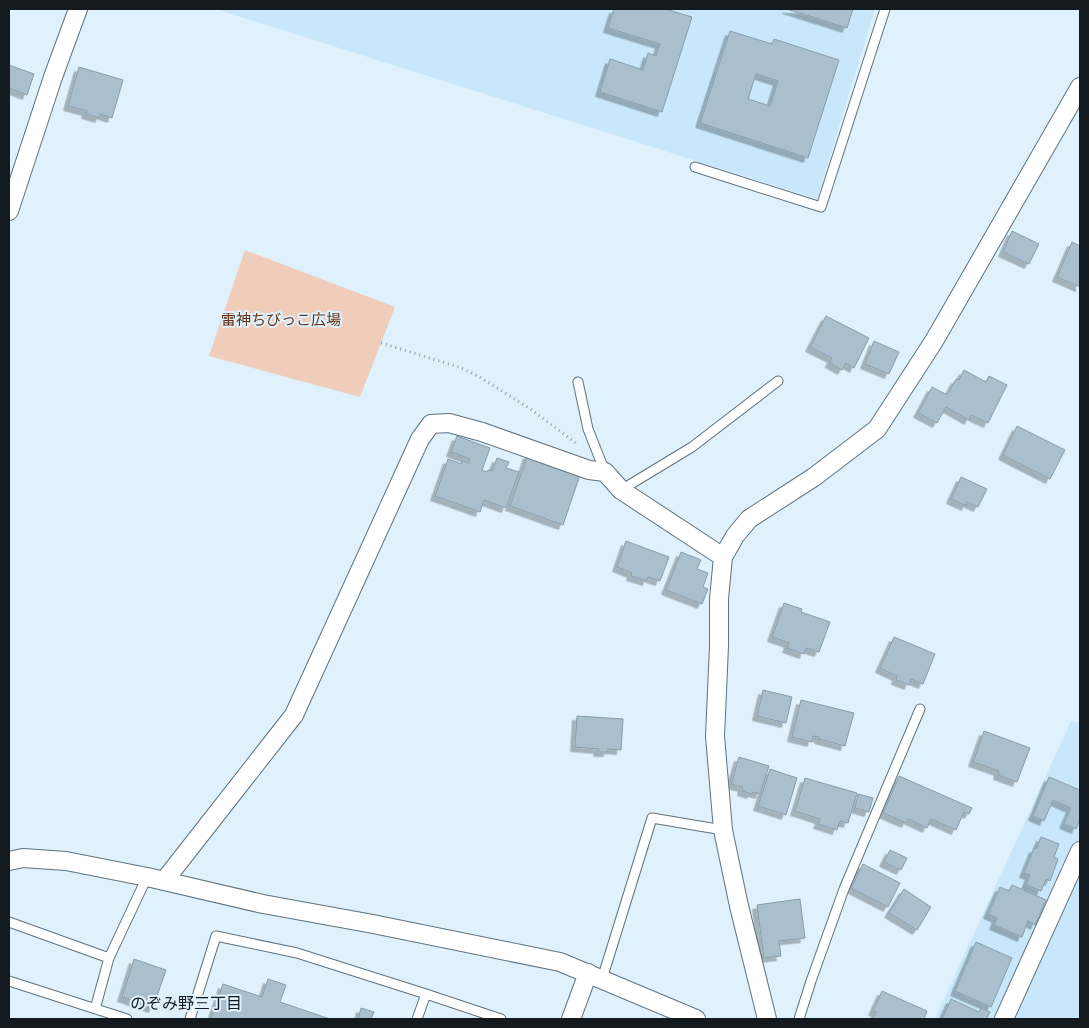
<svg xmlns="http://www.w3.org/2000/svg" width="1089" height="1028" font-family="'DM Sans','Noto Sans JP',sans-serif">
	<defs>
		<filter id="shadow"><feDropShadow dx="-4.5" dy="4.5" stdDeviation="0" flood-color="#0004"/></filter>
	</defs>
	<rect width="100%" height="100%" fill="#def1fc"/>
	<path fill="#c8e7fa" d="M216 9H875L817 199Z
		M1071 721 1080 723V1019H935Z"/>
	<path fill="#efcdba" d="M245 250 395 307 360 397 209 356Z"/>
	<path fill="#a9bfcd" stroke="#879daa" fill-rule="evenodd" filter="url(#shadow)" d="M614 9H665L692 17 662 112 600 92 610 59 643 70 648 53 656 56 660 44 608 28Z
		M787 9H853L847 28Z
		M730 31 772 44 774 39 839 60 808 158 700 123ZM756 74 778 81 770 106 748 99Z
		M9 65 34 74 27 95 9 88Z
		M79 67 123 80 112 118 100 114V118L86 114 87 111 68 106Z
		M1012 231 1039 244 1029 264 1003 252Z
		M1072 242 1080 246V287L1057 277Z
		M826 316 869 338 854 368 846 363 842 370 830 363 832 358 810 347Z
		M874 341 899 352 889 374 865 364Z
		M964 370 986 382 989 376 1007 385 988 423 971 415 969 420 946 407 937 423 918 413 932 387 947 395 956 379 959 380Z
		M1017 426 1065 450 1050 479 1003 455Z
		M457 436 490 448 482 470 487 472 488 470 492 471 497 458 509 462 506 468 519 472 506 508 484 500 480 512 435 496 448 459 461 464 462 460 469 463 470 459 451 452Z
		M528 454 581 472 563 525 510 506Z
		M961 477 987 489 978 507 967 502 966 506 951 499Z
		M626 541 669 557 660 581 648 577 647 581 631 576 632 573 617 567Z
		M681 552 701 560 697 569 708 573 703 587 708 589 702 604 666 590Z
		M784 603 802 609 801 612 830 622 819 652 806 648 804 654 787 648 789 643 772 637Z
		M894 637 935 654 923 684 911 679 909 685 896 680 897 676 880 668Z
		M763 690 792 697 786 723 757 716Z
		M801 700 854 713 845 746 819 739V737L813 736 812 742 792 737Z
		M577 716 623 719 621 750 608 749V752H598L599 749 575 747Z
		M984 731 1030 748 1017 782 998 775 999 771 973 762Z
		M739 757 769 766 760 794 753 792 751 794 742 791 743 787 731 784Z
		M770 769 797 778 786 815 758 806Z
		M899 776 972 808 969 814 964 812 956 830 931 819 927 828 908 819 906 823 883 813Z
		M1049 777 1080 790V819L1076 829 1064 824 1071 808 1053 800 1044 821 1033 816Z
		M805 778 857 793 848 823 840 821 837 830 818 824 820 819 795 811Z
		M858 794 873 798 869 812 855 808Z
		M1041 837 1059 844 1054 857 1058 859 1050 881 1046 879 1041 891 1026 885 1030 875 1024 873 1034 848 1036 849Z
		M890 850 907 858 901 870 884 862Z
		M863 864 900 883 888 907 851 888Z
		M1012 885 1046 900 1035 925 1028 921 1022 937 994 925 997 918 988 914 1000 887 1009 891Z
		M904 889 931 907 917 930 889 913Z
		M800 899 805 938 779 941 781 956 764 958 757 905Z
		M976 942 1012 958 991 1007 955 991Z
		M134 959 166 970 153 1008 122 997Z
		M268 979 286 985 280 1002 330 1019H211L223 984 262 997Z
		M882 991 927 1011 924 1019H873L876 1012 873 1011Z
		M951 999 979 1012 981 1008 990 1012 986 1019H942Z
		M361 1008 374 1012 371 1019H358Z"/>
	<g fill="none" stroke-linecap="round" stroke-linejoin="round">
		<g stroke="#5e727f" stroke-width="11">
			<path id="service" d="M695 167 821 207 885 9
				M578 382 588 429 605 472
				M621 490 692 447 778 381
				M9 922 109 958
				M602 979 652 818 723 830
				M9 981 127 1019
				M95 1009 109 958 147 877
				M190 1019 216 936 297 953 426 994 501 1019
				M417 1019 426 994
				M799 1019 811 981 844 889 920 709"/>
		</g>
		<g stroke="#5e727f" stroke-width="20">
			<path id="minor" d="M9 211 53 77 78 9
				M9 861 23 858 66 861 147 877 263 904 373 924 560 962 696 1019
				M164 881 294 715 420 439 431 424 449 423 482 432 589 470 605 472 621 490 723 557
				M571 1019 588 973
				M767 1019 739 906 723 830 715 736 719 646V599L723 557 735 536 749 519 814 477 877 429 934 341 1080 87
				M1004 1019 1080 851"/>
		</g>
		<path stroke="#909fa7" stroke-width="3" stroke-dasharray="1 4" stroke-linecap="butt" d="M381 343 459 367 478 376 529 408 576 443"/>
		<use href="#service" stroke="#fff" stroke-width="9"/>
		<use href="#minor" stroke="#fff" stroke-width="18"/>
	</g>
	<g text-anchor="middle" stroke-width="4" stroke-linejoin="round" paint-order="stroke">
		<g font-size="15" fill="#643212" stroke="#def1fc">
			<text x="281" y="325">雷神ちびっこ広場</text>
		</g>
		<g font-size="16" fill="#121a1f" stroke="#def1fc">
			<text x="186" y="1009">のぞみ野三丁目</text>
		</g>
	</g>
	<rect width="1089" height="1028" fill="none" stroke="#121a1f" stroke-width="20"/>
</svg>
